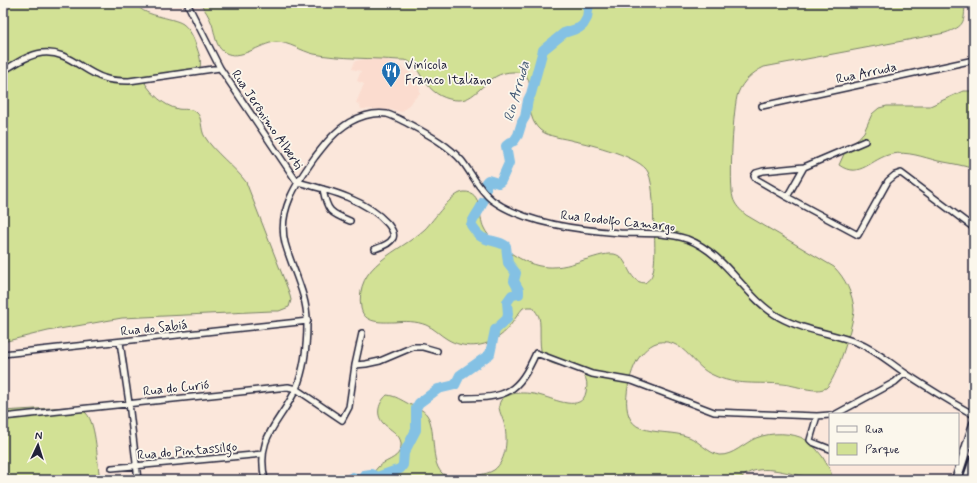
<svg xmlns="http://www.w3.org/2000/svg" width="977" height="483" font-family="Mynerve,sans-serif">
	<rect width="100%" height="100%" fill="#fbe7db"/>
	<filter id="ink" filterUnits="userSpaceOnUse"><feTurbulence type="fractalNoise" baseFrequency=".025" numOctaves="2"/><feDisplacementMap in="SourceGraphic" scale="8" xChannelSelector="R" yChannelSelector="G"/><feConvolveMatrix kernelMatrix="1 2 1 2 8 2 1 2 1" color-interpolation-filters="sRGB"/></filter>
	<g filter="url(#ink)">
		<path fill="#fbdccf" d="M375 57 394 62 419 79 420 93 402 112 393 110 361 109 360 105 356 103 364 84 357 81 361 71 352 69 355 61Z"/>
		<path fill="#d2e195" stroke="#7a8268" d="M3 3H137C139 16 173 17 183 24 191 30 194 39 197 48 200 57 202 62 199 71L149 79 145 83C152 94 164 106 178 109 183 110 191 108 196 112 203 117 200 130 205 137 214 152 235 167 246 182L289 292 291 300 289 307 279 311H272L122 318 48 331 3 342Z
			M200 3H965C964 23 965 26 945 33L764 67C752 73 743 81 738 93 733 106 729 184 733 198 735 205 740 210 746 215L834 267C845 278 853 294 854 310 854 322 836 381 826 388 824 389 820 390 817 390 805 390 794 385 782 384 759 382 735 386 713 375 695 368 687 345 667 342 654 340 645 349 638 359 628 375 617 420 641 428 657 434 673 431 689 437 699 441 708 453 719 455 733 456 744 443 756 438 771 432 793 432 806 440 813 444 817 450 822 456 826 463 830 468 832 476 831 476 827 479 827 480 822 481 815 479 811 478 788 474 757 460 739 480H371L372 474C374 472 376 469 378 467 384 461 397 459 400 450 405 436 391 431 383 423 375 414 379 402 387 395 396 396 401 400 409 404 415 407 423 409 427 415 438 431 427 471 449 477 460 480 469 477 479 475 484 474 489 473 494 470 507 460 508 438 504 423 502 416 496 407 501 400 504 396 508 396 512 394 521 392 532 393 542 396 554 399 582 413 586 392 593 362 557 371 545 359 537 351 542 328 539 317 538 314 535 311 533 307H527L523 308C515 317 510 329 500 336 485 348 463 349 447 339 440 335 434 328 426 325 416 321 405 321 394 322 382 322 364 324 361 308 354 264 399 253 425 229 434 220 451 193 464 192 483 191 478 217 484 228 488 237 497 243 505 249 533 269 551 272 584 260 593 258 604 253 614 254 630 257 626 282 645 283 647 281 650 279 651 277 656 269 655 239 654 229 653 213 654 185 648 172 641 157 590 144 574 141 564 138 548 137 540 130 521 113 537 82 524 74 521 72 517 72 513 72 486 72 478 101 458 100 446 100 434 94 427 84 420 77 418 66 408 61 406 60 402 60 399 60 372 58 340 59 314 54 301 51 289 42 276 42 260 43 240 62 224 52 215 46 215 33 212 24 209 16 205 10 200 3Z
			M963 91H974V169C962 165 950 163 938 161 923 157 907 151 892 154 871 158 860 180 839 165L844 154 864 132 872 114 879 108 887 106H930Z
			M66 407C73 407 81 407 86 413 97 424 97 464 100 480H3V411Z"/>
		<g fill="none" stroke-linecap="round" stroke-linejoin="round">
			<path stroke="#84c1e4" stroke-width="10" d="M486 189V182L488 180 498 183 501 181 509 163 506 146 511 142 514 141 518 135 522 122 525 117 528 100 531 94 543 50 564 33 579 28 583 25 587 18 589 3
				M347 480 353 477 360 480
				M361 480 363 479 364 475 371 474 377 477 400 469 403 465 404 453 416 430V408L419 403 438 389 455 385 460 375 490 354 495 330 507 319 508 314 507 302 512 295 519 294V290L514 281 516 273 508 263 506 246C498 240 488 242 480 236 477 234 474 229 471 225 474 216 480 211 483 202"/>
			<g stroke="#22223b" stroke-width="8">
				<path id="minor" d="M187 3 220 68 297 182
					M3 71C15 64 28 55 42 53 67 50 82 71 104 78 112 81 120 81 129 81L220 68
					M762 106 974 60
					M865 141 804 167 787 197 858 235 888 181 895 175 901 173 974 228
					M297 182C328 190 366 199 388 224 391 228 395 233 393 238 390 244 381 247 375 249
					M323 189C327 211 330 213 350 221
					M787 197 756 179 754 176 756 173 763 171 804 167
					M120 342 129 403 138 480
					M3 354 308 321
					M355 365 366 364 380 361 413 347H423L437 351
					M464 398C507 398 518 393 536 353L592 374 632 381 714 412 817 416 830 415
					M836 414 895 382 905 373
					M817 416 810 440 812 442 830 449
					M3 417 288 387 296 389 342 420 349 407 355 365 362 333
					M112 468 263 454
					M265 480C255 435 280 424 296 389 304 370 307 344 307 323 308 296 292 269 285 243 277 211 297 182 315 157 325 144 335 131 350 122 361 116 374 112 387 114 394 116 401 120 407 123 427 134 447 144 462 161 472 174 479 190 492 200 525 224 581 230 620 233 643 234 665 232 687 239 727 254 744 297 779 317 804 331 833 333 858 343 876 350 890 363 905 373 925 386 946 399 967 411L974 415"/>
			</g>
			<g stroke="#22223b" stroke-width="11">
				<path id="primary" d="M956 480 974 424
					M967 480 974 460"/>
			</g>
			<use href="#minor" stroke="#fbf7ec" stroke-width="5"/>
			<use href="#primary" stroke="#fbf7ec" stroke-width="8"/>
		</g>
	</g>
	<defs>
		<g id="restaurant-pin" transform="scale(1)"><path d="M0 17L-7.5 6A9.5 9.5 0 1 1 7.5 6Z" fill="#1f6fb2" stroke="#fbf7ec"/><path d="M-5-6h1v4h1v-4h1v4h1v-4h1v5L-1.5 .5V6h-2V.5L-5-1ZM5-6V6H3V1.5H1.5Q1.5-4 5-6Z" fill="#fff"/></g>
	</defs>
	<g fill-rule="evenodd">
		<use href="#restaurant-pin" x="391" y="71"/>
	</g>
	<g text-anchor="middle" stroke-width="3.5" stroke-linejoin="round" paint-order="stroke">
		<g font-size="13" fill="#22223b" stroke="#fbf7ec" text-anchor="start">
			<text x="405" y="69">Vinícola<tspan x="405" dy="15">Franco Italiano</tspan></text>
		</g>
		<g font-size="13" fill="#22223b" stroke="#fbf7ec">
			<text transform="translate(866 72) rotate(-12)" y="5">Rua Arruda</text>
			<text transform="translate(268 119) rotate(56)" y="5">Rua Jerônimo Alberti</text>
			<text transform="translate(618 220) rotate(6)" y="5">Rua Rodolfo Camargo</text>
			<text transform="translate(154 327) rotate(-6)" y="5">Rua do Sabiá</text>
			<text transform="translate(176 387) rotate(-6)" y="5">Rua do Curió</text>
			<text transform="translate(187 450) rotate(-5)" y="5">Rua do Pintassilgo</text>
		</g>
		<g font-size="14" font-style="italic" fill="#445a76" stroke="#fbf7ec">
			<text transform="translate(516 91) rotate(-74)" y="5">Rio Arruda</text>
		</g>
	</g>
	<rect width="977" height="483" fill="none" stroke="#fbf7ec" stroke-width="16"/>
	<rect x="8" y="8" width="961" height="467" fill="none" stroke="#22223b" stroke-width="1.5" filter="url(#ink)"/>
	<rect x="829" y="413" width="130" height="52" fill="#fbf7ec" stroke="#a4a2a5"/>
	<rect x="837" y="426" width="20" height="6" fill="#fbf7ec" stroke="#a4a2a5"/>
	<text x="865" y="433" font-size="12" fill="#22223b">Rua</text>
	<rect x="837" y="443" width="20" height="12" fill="#d2e195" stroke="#a4a2a5"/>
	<text x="865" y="453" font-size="12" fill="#22223b">Parque</text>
	<g transform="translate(38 445) rotate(4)" stroke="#fbf7ec" stroke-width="3" paint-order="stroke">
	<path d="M0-3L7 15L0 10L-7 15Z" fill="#22223b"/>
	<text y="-6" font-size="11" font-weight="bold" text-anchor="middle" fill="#22223b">N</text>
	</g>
</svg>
